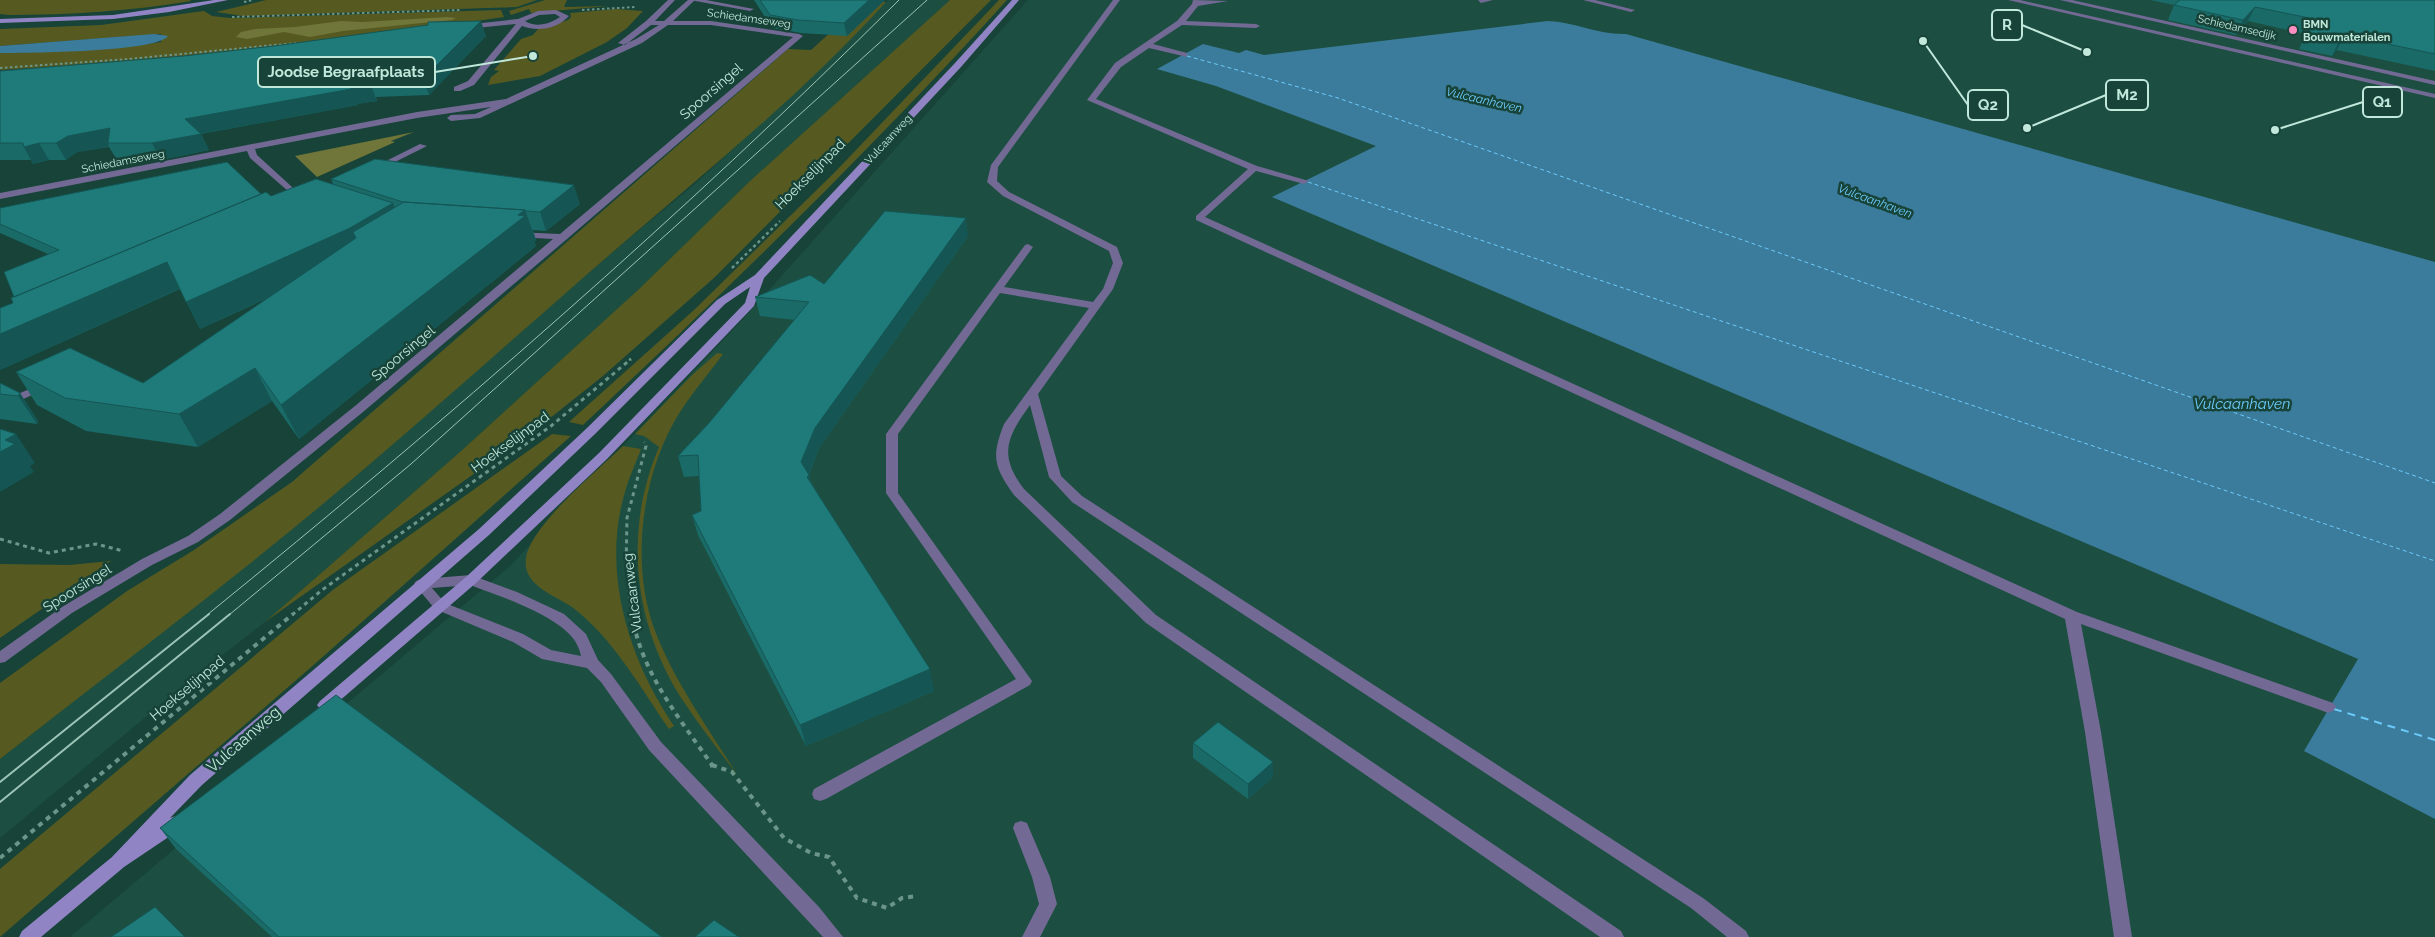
<svg xmlns="http://www.w3.org/2000/svg" width="2435" height="937" font-family="Raleway,sans-serif">
	<rect width="100%" height="100%" fill="#174338"/>
	<path fill="#1c4f41" d="M888 0H950L750 181 638 290 460 452 265 622 182 687 0 838V759L252 561 348 483 600 263 696 183 790 97Z
		M1028 0H2435V937H70L510 566 745 317Z"/>
	<path fill="#565a21" d="M0 0H190L191 1C131 11 70 15 9 15L0 14Z
		M266 0H537L517 7 243 16 216 12Z
		M545 0H567L564 7 609 6 531 13 529 9 511 15 509 11Z
		M950 0H991L715 277 603 376 530 434 265 622 460 452 638 290 750 181Z
		M999 0H1007C872 149 729 288 583 425L569 422 694 310 835 172Z
		M865 1 886 2C797 100 692 183 592 270 511 341 431 412 349 482 236 578 117 667 0 759V683L127 591 194 550 292 482 788 49 811 50Z
		M616 9 643 11 627 28 607 42 540 76 488 85 491 77 499 71 494 70 521 39 533 35 538 29 568 20 571 17 570 13Z
		M501 10 504 17C337 42 169 61 0 70V53L117 48 161 42V34L0 46V29L101 25 204 11 212 16 230 18Z
		M717 353 723 354C709 373 693 392 680 412 642 472 630 561 654 628 673 680 709 729 738 776 722 754 704 732 688 708 634 631 622 534 659 447L644 436 635 434 692 375Z
		M552 434 571 436 317 662 0 937V869L334 589Z
		M623 446 641 449C636 463 629 477 625 492 601 572 629 660 674 726L669 729C640 687 613 638 572 607 553 594 522 585 526 558 531 525 598 470 623 446Z
		M111 561 0 638V564L69 565Z"/>
	<path fill="#707539" d="M447 17 456 18 452 20 343 31 310 37 284 32 247 39 236 37 241 32 255 29 295 27 341 21 362 22Z
		M414 132 391 141 395 142 317 177 295 156Z"/>
	<path fill="#3b7c9c" d="M1548 21C1575 22 1599 35 1626 34L2435 262V819L2304 751 2358 659 1272 197 1376 146 1216 86 1157 69 1203 44 1239 53 1246 50 1264 55Z
		M154 34 168 36C158 52 25 53 0 53V46Z"/>
	<g fill="none" stroke-linecap="round" stroke-linejoin="round">
		<path stroke="#6ccafa" stroke-width="1" stroke-dasharray="4 3" stroke-linecap="butt" d="M1187 56 1338 98 2435 483
			M1308 182 2435 561"/>
		<path stroke="#6ccafa" stroke-width="2" stroke-dasharray="8 6" stroke-linecap="butt" d="M2334 709 2435 740"/>
		<path stroke="#6b9589" stroke-width="2" stroke-dasharray="2.5 2.5" stroke-linecap="butt" d="M244 2 253 0
			M582 10 636 7
			M232 17 461 10
			M0 68 129 59 296 43"/>
		<path stroke="#6b9589" stroke-width="2.5" stroke-dasharray="3 3" stroke-linecap="butt" d="M732 268 780 221
			M629 360 631 359"/>
		<path stroke="#6b9589" stroke-width="3" stroke-dasharray="4 4" stroke-linecap="butt" d="M0 539 49 553 96 544 123 551
			M292 615 322 590 551 426 631 359
			M632 615 626 569 627 518 646 446 644 442"/>
		<path stroke="#6b9589" stroke-width="4" stroke-dasharray="5 5" stroke-linecap="butt" d="M632 614C640 671 680 719 712 765V771
			M712 765 732 772 784 838 811 853 829 857 857 898 887 908 902 898 917 896
			M0 858 293 614"/>
		<path fill="#726a94" fill-rule="evenodd" d="M690 0H706L754 9 750 11Z
			M1113 0H1120L998 167 997 181 1009 192 1117 247 1123 263 1113 289 1038 394 1061 476 1082 496 1703 898 1746 931 1749 937H1727L1691 908 1072 502 1049 477 1030 405C1007 437 998 455 1024 489L1156 615 1621 931 1624 937H1600L1146 623 1014 495C994 467 991 457 1004 424L1089 308 1000 293 898 434V493L1032 681 1030 685 826 799 820 801 814 799 812 794 814 789 1016 679 886 493V434L1025 245 1028 244 1033 247 1004 287 1093 302 1103 289 1113 263 1109 251 1003 196 987 182 991 165Z
			M1193 0 1228 1 1198 6 1186 21 1256 24 1260 26 1256 28 1182 25 1153 44 1187 53V57L1149 48 1121 67 1096 99 1257 166 1309 181 1304 184 1256 171 1205 217 2077 612 2333 703 2336 707 2333 711 2328 713 2323 711 2081 624 2101 732 2132 937H2114L2085 732 2065 619 1196 220V216L1248 169 1087 100 1115 63 1177 21 1192 4Z
			M1478 0H1493L1481 3Z
			M1583 0H1595L1635 10 1631 12Z
			M2008 0H2020L2435 94V98Z
			M43 383 47 384 49 386 47 388 0 410V402Z
			M1021 821 1027 823 1029 828 1050 877 1057 904 1040 937H1022L1039 904 1032 877 1013 828 1015 823Z"/>
		<path fill="#726a94" fill-rule="evenodd" d="M668 0H675L655 21H664L688 0H695L673 21H711L799 34 803 36 567 239 363 412 230 520 198 542 152 565 72 613 5 662 0 663V651L62 607 142 559 188 536 220 514 355 406 553 239 517 237 514 236V232L560 234 793 37 711 25H668L642 43 480 118 451 121 447 118 451 115 475 114 491 107 417 118 255 149 257 155 291 186 293 188 288 191 250 158 247 151 0 199V193L417 112 506 99 636 39 659 25H651L625 45 618 43 646 21Z
			M2060 0H2072L2435 81V85Z
			M556 10 569 16C557 29 538 32 522 26L474 85 460 91H454V87L468 81 516 24 467 29 463 27 464 25 518 19 538 11ZM555 14 560 17C550 24 536 28 525 21L539 15Z
			M420 144 427 146 379 170 372 168Z
			M471 575 517 592 564 614 586 634 598 660 611 674 661 742 819 907 843 937H823L649 750 601 682 587 668 542 659 513 642 435 609 414 584 416 581 421 579ZM470 585C499 596 558 615 575 641 578 646 580 651 581 656L551 650 523 634 445 603 432 588Z"/>
		<path fill="#9184c5" fill-rule="evenodd" d="M214 0H228L169 12 113 19 0 23V19L113 15Z
			M1012 0H1019L961 67 764 278 754 306 607 459 476 583 330 709 325 711 320 709 317 705 320 701 466 577 599 453 745 303 750 287 725 304 595 434 489 535 202 785 170 818 176 816 182 818 184 823 182 828 124 867 41 937H19L22 931 112 857 190 775 479 529 587 428 717 300 755 275 955 63Z"/>
		<path stroke="#9cc4b7" stroke-width="1" d="M207 615C447 420 680 218 899 0
			M229 615 411 464 927 0"/>
		<path stroke="#9cc4b7" stroke-width="2" d="M0 782 209 614
			M0 802 230 614"/>
	</g>
	<path fill="#1a6a68" d="M754 0H885L847 36 801 33 772 28Z
		M2150 0H2435V71L2337 50 2332 56 2299 49 2306 34 2248 21 2236 35 2168 20 2174 5Z
		M486 36 429 95 376 97 377 101 357 104 358 105 201 134 209 150 161 160H117L109 147 77 152 66 160H49L33 164 31 160H0V71Z
		M331 179 580 204 546 231 533 230 536 240 534 241 536 246 299 439 272 401 198 447 86 431 37 405 16 372 143 383 270 297 200 329 180 289 0 370V308L13 303 14 297 48 254 0 233V208L261 194 271 196 333 184Z
		M968 236 819 448 809 475 811 482 934 691 806 746 698 535 692 515 701 511 699 476 684 477 678 456 709 423 795 320 760 316 755 297 824 284Z
		M0 383 20 393 38 421 37 424 0 419Z
		M1193 743 1273 777 1248 799 1193 758Z
		M160 828 662 937H272L176 849Z"/>
	<path fill="#155655" d="M869 0H885L847 36 844 23Z
		M2255 7 2248 21 2236 35 2243 20Z
		M481 21 486 36 429 95 423 79Z
		M2345 35 2337 50 2332 56 2339 41Z
		M370 82 377 101 357 104 358 105 201 134 209 150 161 160 152 143 185 119 351 88Z
		M110 128 108 143 109 147 77 152 66 160 56 143 68 136Z
		M39 143 49 160 33 164 24 147Z
		M574 185 580 204 546 231 540 212Z
		M393 203 403 228 356 238 353 232 362 254 200 329 186 302Z
		M525 210 536 240 534 241 536 246 299 439 281 405Z
		M966 218 968 236 819 448 808 477 809 475 814 496 801 462 815 428Z
		M167 262 181 288 0 370V334Z
		M255 368 272 401 198 447 179 414Z
		M20 393 38 421 37 424 18 396Z
		M16 434 35 463 30 466 34 472 0 492V452L5 440Z
		M930 669 934 691 806 746 800 725Z
		M1273 762V777L1248 799V784Z"/>
	<path fill="#1e7b79" stroke="#155655" d="M760 0H869L844 23 798 20 770 15Z
		M2180 0H2435V54L2345 35 2339 41 2306 34 2319 20 2255 7 2243 20 2174 5Z
		M481 21 423 79 370 82V85L351 88V89L185 119 201 134 152 143H108L110 128 68 136 56 143H39L24 147 23 143H0V71L184 56 274 46 428 25V22Z
		M375 159 574 185 540 212 526 211 525 210 403 202 331 179Z
		M227 162 261 194 14 297 4 272 59 250 0 224V208Z
		M316 179 393 203 350 228 186 302 167 262 0 334V308L13 303 11 298 266 192 271 196Z
		M404 202 525 210 518 215 525 216 281 405 255 368 179 414 65 398 16 372 70 348 143 383 356 238 353 232Z
		M885 211 966 218 815 428 801 462 809 475 807 477 930 669 800 725 692 515 701 511 698 455 678 456 709 423 809 302 755 297 810 275 824 284Z
		M0 383 20 393 18 396 0 394Z
		M0 429 16 434 5 440 15 444 0 452Z
		M336 695 662 937H279L160 828Z
		M1218 722 1273 762 1248 784 1193 743Z
		M155 907 185 937H111Z
		M714 920 739 937H695Z"/>
	<circle fill="#fd8ec0" stroke="#174338" stroke-width="2" cx="2293" cy="30" r="5"/>
	<g text-anchor="middle" stroke-width="5" stroke-linejoin="round" paint-order="stroke">
		<g font-size="11" fill="#c1e8db" stroke="#174338">
			<text transform="translate(749 18) rotate(8)" y="4">Schiedamseweg</text>
			<text transform="translate(2237 27) rotate(13)" y="4">Schiedamsedijk</text>
			<text transform="translate(888 139) rotate(-47)" y="4">Vulcaanweg</text>
			<text transform="translate(123 161) rotate(-11)" y="4">Schiedamseweg</text>
		</g>
		<g font-size="11" font-weight="bold" fill="#c1e8db" stroke="#174338" text-anchor="start">
			<text x="2303" y="28">BMN<tspan x="2303" dy="13">Bouwmaterialen</tspan></text>
		</g>
		<g font-size="12" font-style="italic" fill="#6ccafa" stroke="#174338">
			<text transform="translate(1484 100) rotate(13)" y="4">Vulcaanhaven</text>
			<text transform="translate(1875 201) rotate(20)" y="4">Vulcaanhaven</text>
		</g>
		<g font-size="14" fill="#c1e8db" stroke="#174338">
			<text transform="translate(711 91) rotate(-41)" y="5">Spoorsingel</text>
			<text transform="translate(810 174) rotate(-45)" y="5">Hoekselijnpad</text>
			<text transform="translate(403 353) rotate(-40)" y="5">Spoorsingel</text>
			<text transform="translate(510 442) rotate(-36)" y="5">Hoekselijnpad</text>
			<text transform="translate(77 588) rotate(-32)" y="5">Spoorsingel</text>
			<text transform="translate(632 593) rotate(-97)" y="5">Vulcaanweg</text>
			<text transform="translate(187 688) rotate(-40)" y="5">Hoekselijnpad</text>
		</g>
		<g font-size="15" font-style="italic" fill="#6ccafa" stroke="#174338">
			<text x="2242" y="409">Vulcaanhaven</text>
		</g>
		<g font-size="16" fill="#c1e8db" stroke="#174338">
			<text transform="translate(243 739) rotate(-41)" y="6">Vulcaanweg</text>
		</g>
	</g>
	<path fill="none" stroke="#c1e8db" stroke-width="2" d="M2087 52L2022 25M533 56L435 72M2027 128L2106 95M2275 130L2363 102M1923 41L1968 105"/>
	<g fill="#c1e8db" stroke="#174338" stroke-width="2">
		<circle cx="2087" cy="52" r="5"/>
		<circle cx="533" cy="56" r="5"/>
		<circle cx="2027" cy="128" r="5"/>
		<circle cx="2275" cy="130" r="5"/>
		<circle cx="1923" cy="41" r="5"/>
	</g>
	<g fill="#174338" stroke="#c1e8db" stroke-width="2">
		<rect x="1992" y="10" width="30" height="30" rx="5"/>
		<rect x="258" y="57" width="177" height="30" rx="5"/>
		<rect x="2106" y="80" width="42" height="30" rx="5"/>
		<rect x="2363" y="87" width="39" height="30" rx="5"/>
		<rect x="1968" y="90" width="40" height="30" rx="5"/>
	</g>
	<g font-size="15" text-anchor="middle" font-weight="bold" fill="#c1e8db">
		<text x="2007" y="30">R</text>
		<text x="346" y="77">Joodse Begraafplaats</text>
		<text x="2127" y="100">M2</text>
		<text x="2382" y="107">Q1</text>
		<text x="1988" y="110">Q2</text>
	</g>
</svg>
